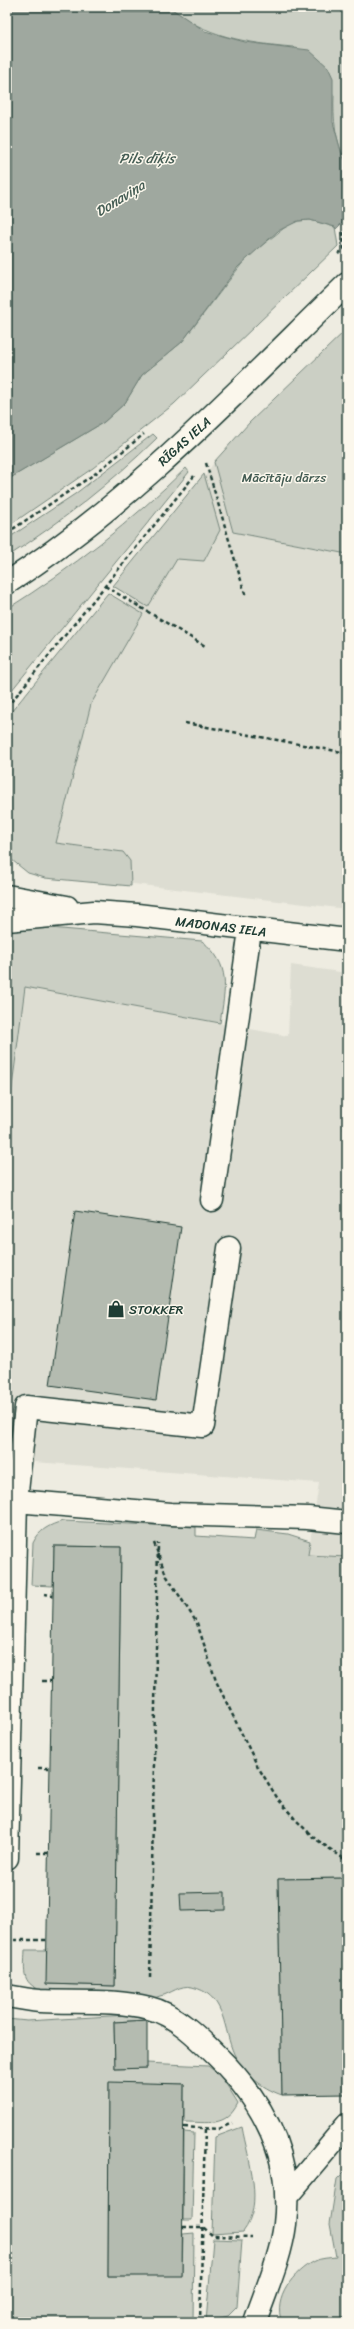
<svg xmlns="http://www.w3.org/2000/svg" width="354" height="2329" font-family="Sriracha,sans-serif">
	<rect width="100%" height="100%" fill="#eeece1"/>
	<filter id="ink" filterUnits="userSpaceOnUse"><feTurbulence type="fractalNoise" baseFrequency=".025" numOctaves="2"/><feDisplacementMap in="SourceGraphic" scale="8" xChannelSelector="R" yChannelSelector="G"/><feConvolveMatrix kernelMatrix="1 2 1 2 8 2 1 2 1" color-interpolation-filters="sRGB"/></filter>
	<g filter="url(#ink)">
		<path fill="#ddddd2" d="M214 462 233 532 347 554V909L31 872 64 723 138 583Z
			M291 965 347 973V1557L308 1555 319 1483 7 1460V1125L25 987 288 1036Z"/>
		<path fill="#cbcfc4" stroke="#75867c" d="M169 7H347V163C335 142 333 119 334 95L293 47C247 43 205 37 169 7Z
			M310 220 335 227 338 246 174 404 93 468 7 527V480L104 422 125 403 142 375 182 342 247 257 288 225 298 221Z
			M347 329V554L233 532 214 462 250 422Z
			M153 434 157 438C111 483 61 522 7 557V539L75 494Z
			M186 468 189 472 7 696V609C72 568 131 522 186 468Z
			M204 474 220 530 204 561 177 559 148 607 113 586Z
			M108 593 143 614 91 704 56 843 123 852 130 861 131 886 45 878 28 873 7 856V717Z
			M38 927 202 941C232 965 225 989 220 1023L25 987 7 1125V930Z
			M63 1521 196 1527V1536L254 1540 256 1530 288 1534 310 1541 308 1555 347 1557V1878L278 1879 282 2095C261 2088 240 2071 232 2049 223 2024 224 1994 192 1987 180 1984 171 1994 160 1996 156 1998 150 1998 145 1998L46 1992C21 1984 24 1974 25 1950H47V1984L115 1986 121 1547 54 1546 53 1586 31 1585 33 1543C39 1530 49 1525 63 1521Z
			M127 2015 147 2020 114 2022 115 2069 146 2068V2063L208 2066 221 2076 238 2103C226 2128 208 2122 184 2122V2084L109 2083 108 2276 182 2275 183 2234 194 2233 193 2322 7 2321V2019L27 2021Z
			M242 2127C248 2160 265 2204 243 2232L212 2234 215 2137Z
			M184 2132 194 2133 192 2220H183Z
			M347 2169V2322H282C272 2299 294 2271 314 2261 322 2258 328 2258 336 2257L330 2224 337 2179Z
			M213 2239 242 2240 237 2307 228 2316 206 2322Z"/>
		<path fill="#9fa89f" stroke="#6c7d74" d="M7 7H169L205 31 245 42 309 50 328 67 333 78V122L342 155 347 163V218L336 229 335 227 310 220 298 221 278 231 238 267 182 342 142 375 125 403 104 422 7 480Z"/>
		<path fill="#b4bbb0" stroke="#1f3d34" d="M347 1094V1130H344Z
			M75 1211 181 1227 156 1400 50 1385Z
			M54 1546 121 1547 115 1986 46 1984Z
			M347 1878V2094L282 2095 278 1879Z
			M225 1892V1910L181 1911 180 1893Z
			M147 2020V2068L115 2069 114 2022Z
			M109 2082 184 2084 182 2276H108Z"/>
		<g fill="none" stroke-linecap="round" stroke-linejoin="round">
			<g stroke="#1f3d34" stroke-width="25">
				<path id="minor" d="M7 896 67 907
					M7 920 94 912 137 915 347 940
					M212 1200 250 930
					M229 1248 203 1426 26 1407 16 1501 171 1514 308 1518 347 1522
					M7 1500 16 1501 7 1858
					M7 1996C18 1998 29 2000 40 2001 76 2003 113 1999 149 2008 175 2014 199 2038 217 2056 264 2102 293 2157 285 2224 281 2257 266 2290 255 2322
					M287 2196 347 2125"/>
			</g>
			<g stroke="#1f3d34" stroke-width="25">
				<path id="major" d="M7 583C134 501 239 389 347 284"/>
			</g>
			<path stroke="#1f3d34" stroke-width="2.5" stroke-dasharray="4 3" stroke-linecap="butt" d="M338 254 344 249 343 231 347 227
				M206 463 246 597
				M7 533 96 473 144 434
				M105 586 205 646
				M7 707 194 476
				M185 723 347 753
				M154 1543 166 1575 197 1623 216 1681 258 1767 278 1799 295 1819 313 1837 347 1861
				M44 1594 53 1595
				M42 1681H52
				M38 1768H50
				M37 1853H48
				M7 1940H47
				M150 1978 158 1543
				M184 2127 219 2129 232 2123
				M183 2227H203L213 2236 252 2237
				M200 2322 205 2128"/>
			<use href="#minor" stroke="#fbf7ec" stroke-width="22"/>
			<use href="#major" stroke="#fbf7ec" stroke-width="22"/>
		</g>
	</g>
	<defs>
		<g id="shop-bare" transform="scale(1.38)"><path d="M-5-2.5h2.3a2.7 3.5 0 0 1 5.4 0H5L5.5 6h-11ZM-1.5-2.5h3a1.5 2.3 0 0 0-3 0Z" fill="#1f3d34" stroke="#fbf7ec" stroke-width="2.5" paint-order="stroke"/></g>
	</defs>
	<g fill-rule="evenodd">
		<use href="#shop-bare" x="116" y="1309"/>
	</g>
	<g text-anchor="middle" stroke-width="3" stroke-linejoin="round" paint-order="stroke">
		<g font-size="13" fill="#1f3d34" stroke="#fbf7ec">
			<text transform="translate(184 441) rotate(-42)" y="5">RĪGAS IELA</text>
			<text transform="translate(221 926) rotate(7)" y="5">MADONAS IELA</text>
		</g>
		<g font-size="13" fill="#415a51" stroke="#fbf7ec">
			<text x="284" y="482">Mācītāju dārzs</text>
		</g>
		<g font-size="13" fill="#1f3d34" stroke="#fbf7ec" text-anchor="start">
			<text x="129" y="1314">STOKKER</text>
		</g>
		<g font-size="14" font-style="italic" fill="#455d54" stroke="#fbf7ec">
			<text x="147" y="163">Pils dīķis</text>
			<text transform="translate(120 198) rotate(-32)" y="5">Donaviņa</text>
		</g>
	</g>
	<rect width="354" height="2329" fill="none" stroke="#fbf7ec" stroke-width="24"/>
	<rect x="12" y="12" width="330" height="2305" fill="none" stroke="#1f3d34" stroke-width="1.5" filter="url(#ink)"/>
</svg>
